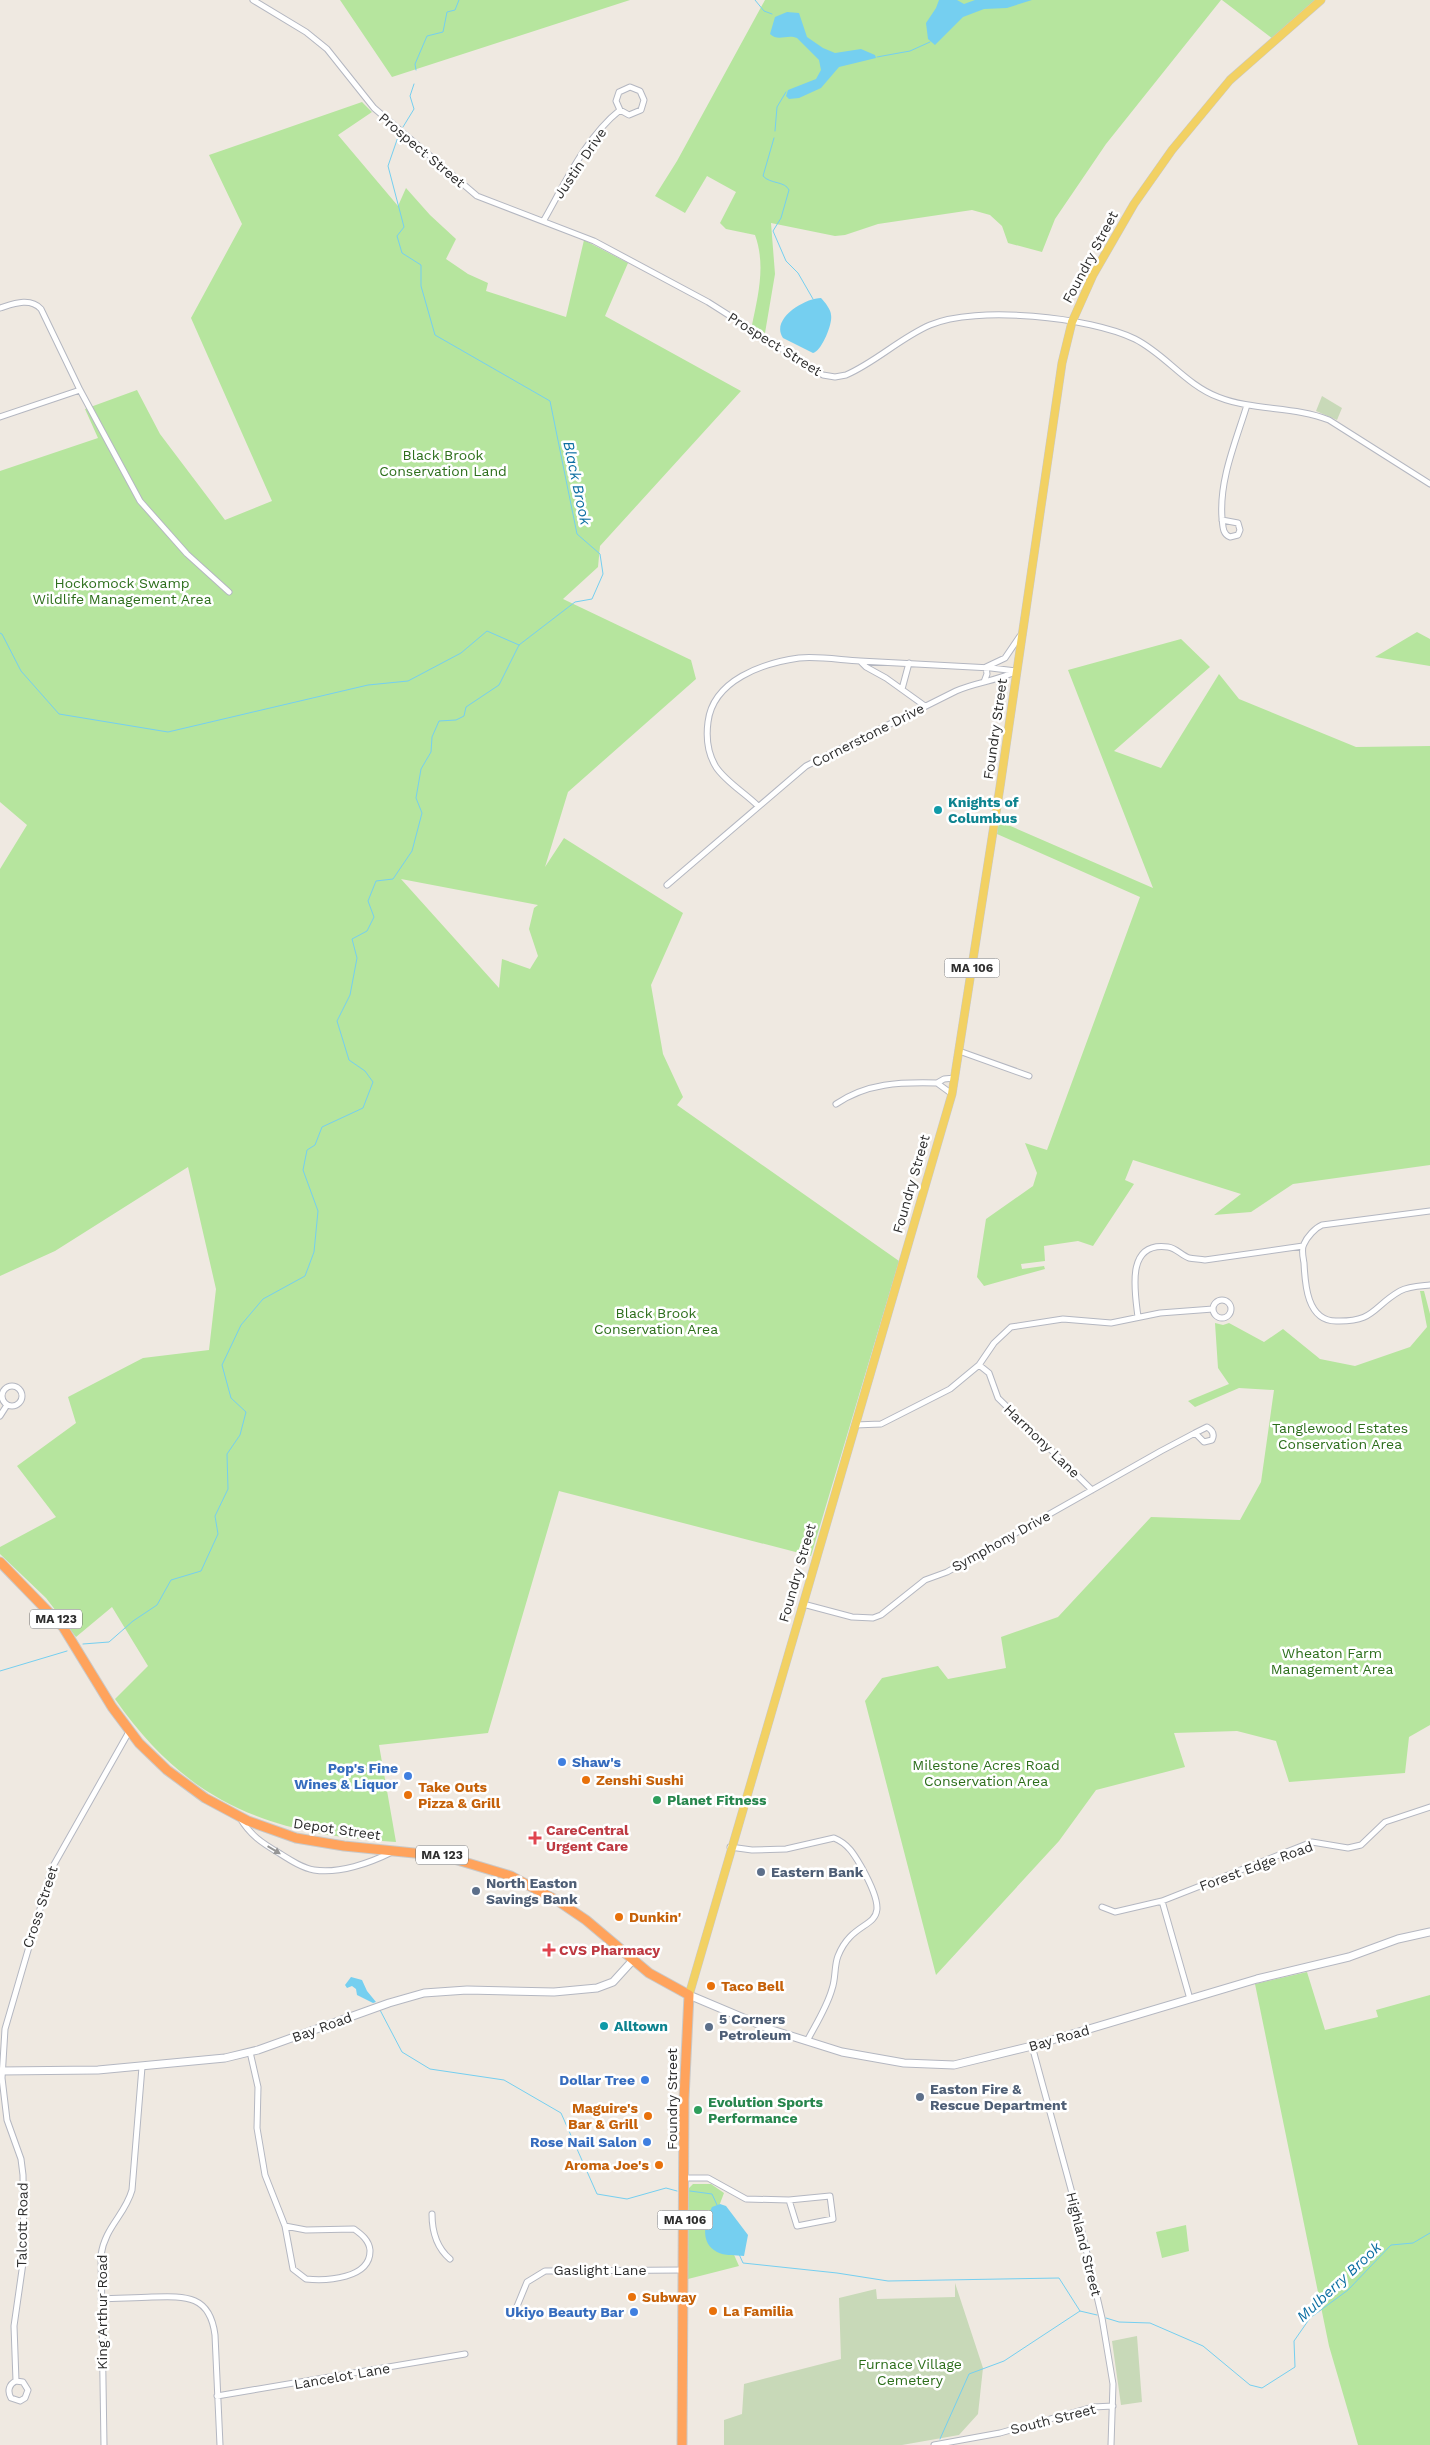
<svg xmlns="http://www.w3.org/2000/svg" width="1430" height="2445" font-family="'Work Sans',sans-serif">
	<rect width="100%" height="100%" fill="#efe9e1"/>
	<path fill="#b6e59e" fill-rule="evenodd" d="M340 0H630L392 77Z
		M765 0H1221L1106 144 1055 219 1042 252 1008 243 1002 226 990 215 972 210 878 224 845 235 835 236 771 223 775 274 765 333 752 325C758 296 766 265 755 235L726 229 720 223 736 192 707 176 685 213 655 196 677 161Z
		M1222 0H1315L1273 39Z
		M362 102 372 112 338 135 398 206 406 188 430 215 456 239 446 259 468 274 488 283 486 291 566 317 584 240 628 263 605 316 741 391 600 546 598 567 563 599 691 660 696 679 568 792 545 867 564 838 683 913 651 985 663 1054 683 1097 677 1105 899 1261 811 1556 559 1491 488 1733 379 1745 396 1842C271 1835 188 1804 115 1699L148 1666 112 1607 76 1637 46 1598 0 1554V1547L56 1517 17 1466 76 1423 68 1397 143 1358 209 1350 216 1289 188 1167 55 1251 0 1276V869L27 825 0 802V471L98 438 85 409 137 390 160 434 225 520 272 501 191 318 242 224 209 155ZM401 879 538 905 534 908 529 929 538 956 530 969 502 959 499 988Z
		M1417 632 1430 639V666L1375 657Z
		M1181 639 1210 667 1114 751 1161 768 1219 674 1239 699 1356 747 1430 746V1165L1293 1184 1251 1212 1214 1215 1241 1194 1133 1160 1125 1180 1134 1184 1093 1246 1078 1241 1044 1246 1045 1261 1021 1264 1022 1269 1044 1266 1045 1269 984 1286 977 1277 986 1219 1033 1186 1037 1173 1025 1143 1047 1150 1140 897 997 834 999 821 1153 888 1068 670Z
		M1420 1291H1424L1430 1314V1725L1409 1737 1405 1773 1289 1782 1276 1741 1237 1731 1174 1733 1185 1767 1096 1790 1059 1841 936 1975 865 1701 882 1678 938 1666 948 1679 1006 1668 1001 1637 1058 1617 1151 1517 1240 1520 1261 1482 1274 1390 1239 1388 1195 1407 1188 1401 1229 1384 1218 1368 1215 1323 1223 1325 1229 1323 1264 1342 1283 1329 1320 1359 1355 1366 1410 1347 1427 1327Z
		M1307 1972 1325 2030 1378 2017 1376 2010 1430 1995V2445H1358L1329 2346 1255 1984Z
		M693 2184H711L724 2193 716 2214 739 2266 688 2279V2189Z
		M1186 2225 1189 2251 1162 2258 1156 2232Z"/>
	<path fill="#c8d9b8" d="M1322 396 1342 408 1337 420 1316 411Z
		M955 2283 983 2368 978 2414 959 2435 902 2445H724V2420L742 2414 744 2384 841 2359 839 2298 876 2289 877 2299 955 2297Z
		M1137 2336 1142 2402 1121 2405 1112 2341Z"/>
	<path fill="#75cff0" d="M939 0H957L964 4 975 0H1032L1007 8 984 9 963 17 935 45 928 39 926 23 936 8Z
		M787 12 799 13 807 37 823 48 835 53 861 49 875 55 876 58 839 67 821 88 799 98 789 99 786 96 788 90 816 79 821 70 819 60 797 38C787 34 778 42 770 34L775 17Z
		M821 298C825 302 831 310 831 315 833 324 821 352 813 353L783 338C770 319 805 298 821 298Z
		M351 1977 362 1980 367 1991 376 2002 373 2003 357 1995 356 1989 352 1986 347 1988 345 1985Z
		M720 2204 726 2206 748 2235 744 2256C736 2255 724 2256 717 2252 699 2243 705 2221 712 2207Z"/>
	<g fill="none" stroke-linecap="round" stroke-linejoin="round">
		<path stroke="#75cff0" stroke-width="1" d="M755 0 764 11 772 14
			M877 57 910 51 930 42
			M416 70 415 64 427 36 443 32 447 12 455 10 459 0
			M403 127 414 109 410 96 414 84
			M775 131 777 107 786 92
			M774 138 763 176C770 184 785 181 789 190L781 218 773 231 786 261 798 273 813 299
			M0 633 2 634 21 671 59 714 168 732 368 685 408 681 461 653 487 631 519 645
			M83 1644 109 1642 133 1621 157 1605 171 1580 201 1571 218 1534 215 1516 228 1489 227 1454 240 1435 246 1412 231 1398 222 1365 241 1325 263 1299 305 1276 314 1252 318 1211 303 1170 307 1150 315 1145 322 1127 363 1108 373 1082 365 1071 349 1060 337 1021 350 995 357 958 352 939 367 931 374 917 368 901 376 881 393 879 412 851 422 813 416 798 421 769 431 752 432 737 439 721 456 720 464 716 466 707 499 685 519 645 575 602 592 599 603 574 600 554 577 534 550 401 435 335 421 286V265L402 253 397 236 404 227 388 166 399 134
			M0 1671 67 1651
			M380 2010 402 2052 430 2069 504 2080 561 2113 597 2194 627 2199 666 2188 677 2191
			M690 2191 712 2194 717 2205
			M739 2254 743 2263 837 2273 888 2281 1059 2278 1080 2311
			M1106 2318 1119 2322 1150 2323 1203 2346 1250 2385 1262 2388 1295 2367 1294 2341 1310 2318 1348 2290 1391 2245 1413 2243 1430 2233
			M940 2439 969 2374 1004 2361 1080 2311 1097 2315"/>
		<g stroke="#b4b7c1" stroke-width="7">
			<path id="street" d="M253 0 306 32 327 49 374 108 477 196 594 241 708 302 823 375 835 377 846 375C876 362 900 338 930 325 976 305 1090 317 1135 339 1165 354 1186 385 1218 397 1253 411 1294 406 1329 420L1430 484
				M544 220C565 183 586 137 620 110L629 115 641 110 644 100 640 91 630 87 619 92 616 101 620 110
				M0 308C13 304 30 297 41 309L80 390 140 501 187 554 229 592
				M0 417 80 390
				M1222 520 1238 523 1240 530 1238 535 1230 537C1222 534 1223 525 1222 518 1219 480 1236 441 1247 405
				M860 661 991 668 1016 671
				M984 682 987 674 986 667 1005 658 1020 636
				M902 689 909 663
				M758 806C745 793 726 782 716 767 708 754 706 737 708 722 713 680 763 663 799 658 818 656 841 660 860 661L866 667 886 678 925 706
				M667 885 806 766 956 691C976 682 997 681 1017 671
				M959 1051 1029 1076
				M952 1094 937 1083 944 1079 955 1078
				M836 1104C867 1083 900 1082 937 1083
				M1430 1211 1322 1225C1315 1228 1307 1237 1304 1244 1301 1249 1303 1257 1304 1263 1305 1284 1307 1321 1336 1321 1375 1322 1372 1307 1400 1291 1409 1286 1420 1286 1430 1285
				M1213 1309a9 9 0 1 1 18 0a9 9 0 1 1-18 0Z
				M1138 1317C1135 1292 1125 1241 1168 1247 1176 1248 1181 1255 1189 1258 1194 1259 1200 1259 1205 1260L1303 1246
				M979 1365 989 1373 998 1398 1092 1490
				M2 1396a10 10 0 1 1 20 0a10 10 0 1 1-20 0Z
				M0 1416 7 1405
				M855 1425 881 1424 950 1389 979 1365 994 1343 1011 1327 1063 1319 1111 1323 1160 1313 1213 1309
				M803 1604 852 1617 873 1618 881 1615 925 1580 947 1572 1161 1451 1195 1433 1204 1442 1212 1440C1215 1434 1212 1430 1207 1427L1195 1433
				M240 1818C250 1835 262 1843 279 1853 290 1860 302 1868 314 1870 339 1874 370 1863 392 1852
				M730 1847 752 1850 786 1849 834 1838C849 1844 855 1856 862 1868 900 1937 856 1910 838 1956 834 1966 836 1978 832 1989 827 2007 816 2024 807 2041
				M1162 1901 1190 1999
				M1102 1907 1115 1912 1162 1901 1312 1842 1348 1848 1361 1845 1385 1822 1430 1807
				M1032 2046 1078 2215 1102 2318 1113 2384 1111 2445
				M250 2052 258 2087 257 2128 265 2175 285 2226 293 2269 306 2279C326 2281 371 2279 370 2250 369 2240 361 2234 354 2229L306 2230 285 2226
				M685 2178H708L746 2199 789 2200 830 2196 833 2219 797 2226 789 2200
				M432 2214C432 2231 437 2248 450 2259
				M101 2299C118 2298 135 2298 152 2297 186 2296 210 2295 215 2335L220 2445
				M513 2316 527 2282 545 2271 683 2270
				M16 2381 23 2382 28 2390 25 2398 20 2401 11 2398C7 2391 9 2384 16 2381L14 2326 24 2256 23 2175 21 2159 7 2120 2 2078 5 2029 52 1868 130 1730
				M217 2396 465 2354
				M104 2445 101 2255C105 2227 125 2215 132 2190L142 2067
				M934 2445 1000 2433 1093 2407 1113 2406"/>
		</g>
		<g stroke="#b4b7c1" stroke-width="9">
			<path id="secondary" d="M689 1995 772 2030 842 2052 904 2063 954 2065 1032 2046 1257 1979 1349 1957 1398 1939 1430 1932
				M0 2071 98 2070 225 2058 258 2050 389 2003 424 1993 467 1990 554 1992 597 1988 613 1982 633 1960"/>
		</g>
		<g stroke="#c9c9c9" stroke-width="9">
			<path id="primary" d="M689 1995 952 1094 1000 787 1062 363 1072 322 1093 275 1134 204 1172 150 1230 80 1321 0"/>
		</g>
		<g stroke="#c9c9c9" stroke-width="11">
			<path id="highway" d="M0 1562 63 1627 112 1707 139 1743 167 1770 205 1798 248 1821 296 1838 344 1846 444 1856 511 1876 558 1901 586 1920 649 1973 689 1995 684 2099 682 2445"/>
		</g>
		<use href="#street" stroke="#fff" stroke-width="5"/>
		<use href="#secondary" stroke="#fff" stroke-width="7"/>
		<use href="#primary" stroke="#f2d163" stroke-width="8"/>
		<use href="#highway" stroke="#ffa35c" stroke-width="9"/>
	</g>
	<defs><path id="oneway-solid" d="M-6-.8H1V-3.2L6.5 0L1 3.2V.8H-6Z" transform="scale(1.25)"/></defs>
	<use fill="#969696" href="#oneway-solid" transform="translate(274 1850) rotate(31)"/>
	<g fill="#0f9aa8" stroke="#fff" stroke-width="2">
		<circle cx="938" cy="810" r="5"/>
		<circle cx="604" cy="2026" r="5"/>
	</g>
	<g fill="#3f7fe0" stroke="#fff" stroke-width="2">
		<circle cx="562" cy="1762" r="5"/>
		<circle cx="408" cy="1776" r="5"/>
		<circle cx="645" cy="2080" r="5"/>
		<circle cx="647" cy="2142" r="5"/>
		<circle cx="634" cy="2312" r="5"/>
	</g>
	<g fill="#e8710a" stroke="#fff" stroke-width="2">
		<circle cx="586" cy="1780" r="5"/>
		<circle cx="408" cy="1795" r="5"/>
		<circle cx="619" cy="1917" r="5"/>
		<circle cx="711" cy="1986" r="5"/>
		<circle cx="648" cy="2116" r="5"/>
		<circle cx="659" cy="2165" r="5"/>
		<circle cx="632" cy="2297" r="5"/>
		<circle cx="713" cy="2311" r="5"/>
	</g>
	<g fill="#2e9e5b" stroke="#fff" stroke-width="2">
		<circle cx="657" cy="1800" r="5"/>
		<circle cx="698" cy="2110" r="5"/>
	</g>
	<g fill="#e0444e" stroke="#fff" stroke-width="2">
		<path d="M532.5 1830.5h5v5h5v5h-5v5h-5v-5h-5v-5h5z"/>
		<path d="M546.5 1942.5h5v5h5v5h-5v5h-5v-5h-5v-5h5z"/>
	</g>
	<g fill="#5c6f8a" stroke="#fff" stroke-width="2">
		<circle cx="761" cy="1872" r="5"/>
		<circle cx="476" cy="1891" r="5"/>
		<circle cx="709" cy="2027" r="5"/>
		<circle cx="920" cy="2097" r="5"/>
	</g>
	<g text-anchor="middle" stroke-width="5" stroke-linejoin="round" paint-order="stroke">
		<g fill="#fff" stroke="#6d6d6d" stroke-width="1">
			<rect x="944.5" y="958.5" width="55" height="19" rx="4"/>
			<rect x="30" y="1609.5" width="52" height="19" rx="4"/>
			<rect x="416" y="1845.5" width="52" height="19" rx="4"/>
			<rect x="657.5" y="2210.5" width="55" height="19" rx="4"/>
		</g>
		<g font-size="12" font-weight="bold" fill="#2e2e2e">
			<text x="972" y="972">MA 106</text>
			<text x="56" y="1623">MA 123</text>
			<text x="442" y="1859">MA 123</text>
			<text x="685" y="2224">MA 106</text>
		</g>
		<g font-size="14" fill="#2e2e2e" stroke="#fff">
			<text transform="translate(422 150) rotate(40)" y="5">Prospect Street</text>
			<text transform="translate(580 163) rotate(-56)" y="5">Justin Drive</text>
			<text transform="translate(1090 257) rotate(-62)" y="5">Foundry Street</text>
			<text transform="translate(775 344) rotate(32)" y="5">Prospect Street</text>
			<text transform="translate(995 729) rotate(-82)" y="5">Foundry Street</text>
			<text transform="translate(868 735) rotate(-27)" y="5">Cornerstone Drive</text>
			<text transform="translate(911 1184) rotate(-74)" y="5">Foundry Street</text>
			<text transform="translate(1042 1441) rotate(44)" y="5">Harmony Lane</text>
			<text transform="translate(1001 1541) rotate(-29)" y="5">Symphony Drive</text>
			<text transform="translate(797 1573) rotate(-74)" y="5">Foundry Street</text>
			<text transform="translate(337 1829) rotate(8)" y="5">Depot Street</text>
			<text transform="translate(1256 1866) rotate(-20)" y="5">Forest Edge Road</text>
			<text transform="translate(40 1907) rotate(-72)" y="5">Cross Street</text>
			<text transform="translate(322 2027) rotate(-20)" y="5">Bay Road</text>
			<text transform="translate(1059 2038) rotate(-16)" y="5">Bay Road</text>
			<text transform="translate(672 2099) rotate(-90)" y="5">Foundry Street</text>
			<text transform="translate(22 2225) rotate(-89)" y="5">Talcott Road</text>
			<text transform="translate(1084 2244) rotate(76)" y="5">Highland Street</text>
			<text x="600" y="2275">Gaslight Lane</text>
			<text transform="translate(102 2312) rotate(-90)" y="5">King Arthur Road</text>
			<text transform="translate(342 2376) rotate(-10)" y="5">Lancelot Lane</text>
			<text transform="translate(1053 2419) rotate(-14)" y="5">South Street</text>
		</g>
		<g font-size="14" fill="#2c6e1b" stroke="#fff">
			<text x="443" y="460">Black Brook<tspan x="443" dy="16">Conservation Land</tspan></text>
			<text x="122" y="588">Hockomock Swamp<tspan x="122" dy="16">Wildlife Management Area</tspan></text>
			<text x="656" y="1318">Black Brook<tspan x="656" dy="16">Conservation Area</tspan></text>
			<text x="1340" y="1433">Tanglewood Estates<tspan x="1340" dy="16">Conservation Area</tspan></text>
			<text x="1332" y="1658">Wheaton Farm<tspan x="1332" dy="16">Management Area</tspan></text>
			<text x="986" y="1770">Milestone Acres Road<tspan x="986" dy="16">Conservation Area</tspan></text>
			<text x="910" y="2369">Furnace Village<tspan x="910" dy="16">Cemetery</tspan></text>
		</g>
		<g font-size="14" font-weight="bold" fill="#0d838f" stroke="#fff" text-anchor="start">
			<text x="948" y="807">Knights of<tspan x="948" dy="16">Columbus</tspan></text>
			<text x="614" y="2031">Alltown</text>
		</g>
		<g font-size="14" font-weight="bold" fill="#366cbe" stroke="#fff" text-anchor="end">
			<text x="572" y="1767" text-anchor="start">Shaw's</text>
			<text x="398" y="1773">Pop's Fine<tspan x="398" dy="16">Wines &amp; Liquor</tspan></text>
			<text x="635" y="2085">Dollar Tree</text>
			<text x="637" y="2147">Rose Nail Salon</text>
			<text x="624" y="2317">Ukiyo Beauty Bar</text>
		</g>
		<g font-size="14" font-weight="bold" fill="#c56008" stroke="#fff" text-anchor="start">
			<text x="596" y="1785">Zenshi Sushi</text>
			<text x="418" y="1792">Take Outs<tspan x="418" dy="16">Pizza &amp; Grill</tspan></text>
			<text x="629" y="1922">Dunkin'</text>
			<text x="721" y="1991">Taco Bell</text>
			<text x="638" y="2113" text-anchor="end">Maguire's<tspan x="638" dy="16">Bar &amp; Grill</tspan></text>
			<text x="649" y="2170" text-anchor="end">Aroma Joe's</text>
			<text x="642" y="2302">Subway</text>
			<text x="723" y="2316">La Familia</text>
		</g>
		<g font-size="14" font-weight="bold" fill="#27864d" stroke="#fff" text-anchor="start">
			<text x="667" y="1805">Planet Fitness</text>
			<text x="708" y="2107">Evolution Sports<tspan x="708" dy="16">Performance</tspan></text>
		</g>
		<g font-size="14" font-weight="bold" fill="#be3a42" stroke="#fff" text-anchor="start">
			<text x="546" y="1835">CareCentral<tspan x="546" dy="16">Urgent Care</tspan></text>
			<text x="559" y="1955">CVS Pharmacy</text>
		</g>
		<g font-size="14" font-weight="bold" fill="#4e5e75" stroke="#fff" text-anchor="start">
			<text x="771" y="1877">Eastern Bank</text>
			<text x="486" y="1888">North Easton<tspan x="486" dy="16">Savings Bank</tspan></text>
			<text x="719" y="2024">5 Corners<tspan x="719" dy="16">Petroleum</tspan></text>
			<text x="930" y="2094">Easton Fire &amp;<tspan x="930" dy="16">Rescue Department</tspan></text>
		</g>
		<g font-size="15" font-style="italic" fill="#0d6fa3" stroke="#fff">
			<text transform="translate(577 483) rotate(78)" y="5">Black Brook</text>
			<text transform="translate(1339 2282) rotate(-43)" y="5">Mulberry Brook</text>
		</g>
	</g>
</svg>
